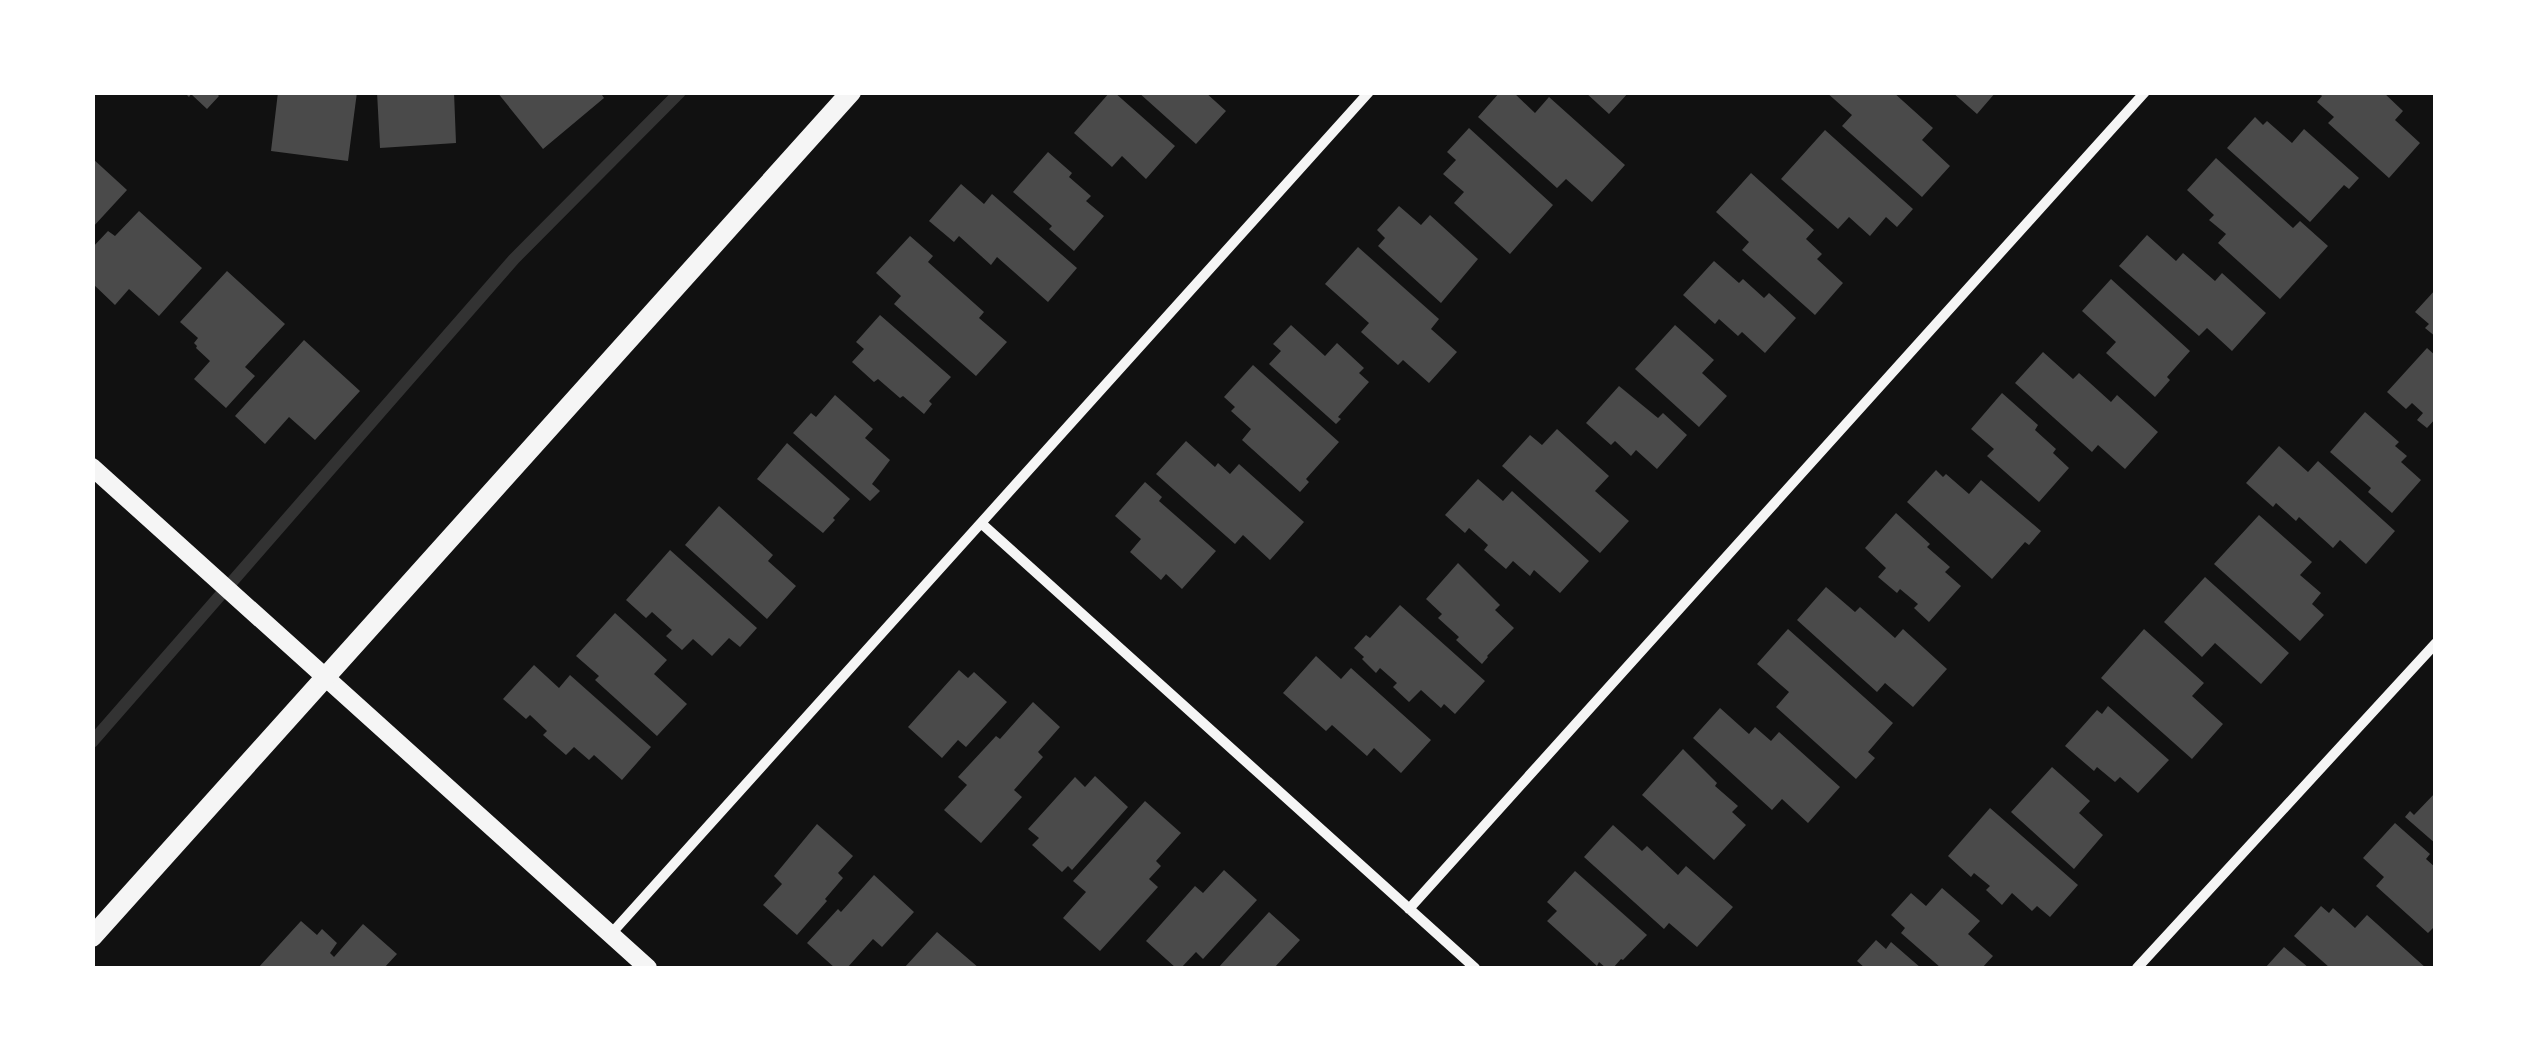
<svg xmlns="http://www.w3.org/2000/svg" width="2528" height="1061" font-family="Roboto,sans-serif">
	<rect width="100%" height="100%" fill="#111"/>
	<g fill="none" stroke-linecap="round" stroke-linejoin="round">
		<path stroke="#333" stroke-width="12" d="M92 742 514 259 680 92"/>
	</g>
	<path fill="#4a4a4a" d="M184 92H215L219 96 207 109 191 94 189 97Z
		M278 92H357L348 161 271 151Z
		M377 92H454L456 143 380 148Z
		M497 92H600L604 98 543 149Z
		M1110 92H1114L1175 146 1146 179 1122 156 1112 167 1074 133Z
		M1138 92H1205L1226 111 1196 144Z
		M1500 92H1513L1535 113 1549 97 1625 165 1592 202 1566 179 1557 188 1478 117Z
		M1585 92H1629L1609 114Z
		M1826 92H1893L1933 128 1922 140 1950 166 1922 197 1842 126 1852 115Z
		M1952 92H1996L1977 114Z
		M2318 92H2383L2403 111 2395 120 2420 143 2389 178 2328 123 2334 117 2317 102 2322 96Z
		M2255 117 2263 125 2267 121 2292 143 2304 129 2359 178 2349 189 2344 185 2310 222 2227 148Z
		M1469 128 1553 205 1510 254 1454 203 1464 192 1443 174 1456 160 1447 152Z
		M1825 130 1913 209 1897 227 1886 217 1870 236 1849 217 1838 229 1781 179Z
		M1048 152 1072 173 1069 177 1091 196 1086 201 1104 216 1074 251 1049 229 1052 226 1013 192Z
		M92 158 127 190 92 228Z
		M2216 158 2293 228 2300 221 2328 246 2280 299 2218 243 2226 234 2209 220 2214 215 2187 190Z
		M1751 173 1814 230 1806 239 1822 254 1817 259 1843 283 1815 315 1742 250 1749 242 1716 212Z
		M961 184 984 204 992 194 1077 268 1048 302 997 257 991 265 959 236 954 242 929 221Z
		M1399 206 1421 225 1430 215 1478 259 1441 303 1378 246 1385 238 1377 230Z
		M139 211 202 268 159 316 129 289 115 305 92 283V248L108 231 115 236Z
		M2147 235 2176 261 2183 253 2215 281 2222 273 2266 313 2232 351 2207 328 2199 336 2119 266Z
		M910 236 933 256 928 262 984 312 979 318 1007 342 976 376 894 304 901 296 876 273Z
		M1358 247 1439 319 1431 329 1457 352 1429 383 1403 360 1398 365 1361 332 1369 323 1325 284Z
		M1714 261 1739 283 1743 279 1764 298 1769 293 1796 318 1765 353 1742 332 1738 336 1719 319 1715 324 1683 295Z
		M227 271 285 324 245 367 255 376 226 408 194 379 210 361 196 348 197 346 194 343 198 338 180 322Z
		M2111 279 2190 351 2167 377 2170 380 2155 397 2106 353 2116 342 2082 311Z
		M2436 289V337L2425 328 2429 324 2415 312Z
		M880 315 951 377 929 401 932 404 924 414 903 396 900 398 878 379 874 382 852 362 864 349 856 342Z
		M1291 325 1325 356 1337 343 1364 368 1359 373 1369 382 1338 417 1341 419 1336 424 1269 364 1281 351 1273 344Z
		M1675 325 1714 360 1702 373 1727 396 1699 427 1635 369Z
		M304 340 360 391 315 440 289 417 265 444 235 416Z
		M2427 348 2436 356V418L2427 428 2417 420 2423 413 2412 403 2406 409 2387 392Z
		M2043 352 2073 379 2079 373 2111 402 2117 395 2158 432 2125 469 2098 445 2092 452 2015 383Z
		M1253 365 1339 442 1306 479 1309 482 1300 492 1242 440 1251 429 1231 411 1235 407 1224 397Z
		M1619 386 1658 418 1663 413 1687 435 1657 469 1636 450 1631 456 1615 441 1611 445 1586 423Z
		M2002 393 2038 425 2035 430 2056 449 2053 453 2069 468 2039 502 1987 456 1994 449 1971 429Z
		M835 395 873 429 865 438 890 460 872 484 880 491 870 501 793 433 811 413 816 417Z
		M2365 412 2399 442 2395 446 2407 456 2401 462 2421 480 2392 513 2368 492 2371 488 2330 452Z
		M1557 429 1609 476 1595 491 1629 521 1600 553 1502 466 1530 435 1542 445Z
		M1186 441 1215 467 1218 463 1230 474 1239 464 1304 522 1270 560 1243 535 1235 544 1156 474Z
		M787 443 850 499 833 518 835 520 823 533 757 479Z
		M2279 446 2308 472 2318 461 2395 531 2366 564 2340 540 2333 548 2299 517 2296 521 2276 503 2273 507 2246 483Z
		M1936 470 1943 477 1946 474 1969 494 1981 480 2041 531 2029 545 2025 542 1992 579 1907 502Z
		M1478 479 1503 501 1512 491 1589 561 1560 593 1534 570 1530 576 1513 561 1506 569 1484 550 1488 545 1469 528 1465 533 1445 515Z
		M1145 482 1162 497 1159 501 1216 551 1182 589 1166 574 1161 580 1130 552 1141 539 1115 516Z
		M719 506 773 555 768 561 796 586 767 619 685 545Z
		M1896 513 1930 544 1927 547 1950 567 1945 572 1961 586 1929 622 1914 608 1918 604 1900 589 1897 593 1878 577 1886 568 1865 548Z
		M2259 515 2312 562 2300 575 2321 593 2312 604 2324 615 2300 641 2214 564Z
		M670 550 757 628 740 647 729 638 712 656 693 639 682 650 666 636 672 630 652 612 646 618 626 600Z
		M1458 563 1500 605 1495 610 1514 628 1487 656 1488 657 1482 664 1456 640 1459 637 1438 618 1442 614 1426 599Z
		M2205 577 2289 653 2261 684 2215 643 2202 657 2164 622Z
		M1826 587 1855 612 1860 607 1895 638 1903 629 1947 669 1913 707 1885 683 1877 692 1797 620Z
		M1400 605 1485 681 1455 714 1444 704 1441 708 1421 690 1409 702 1393 687 1397 683 1380 668 1376 673 1362 659 1364 657 1354 648 1366 635 1370 638Z
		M615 613 667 660 654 674 687 704 657 736 595 680 599 676 576 656Z
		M1788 629 1893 723 1868 752 1875 758 1856 779 1776 707 1789 692 1757 664Z
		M2144 629 2204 683 2192 696 2223 724 2192 759 2101 678Z
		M1316 656 1341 679 1351 668 1431 740 1401 773 1374 748 1367 756 1332 725 1326 731 1283 693Z
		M534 665 559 688 570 675 651 747 622 780 594 755 589 760 574 747 566 755 543 735 547 731 530 715 526 719 503 699Z
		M959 670 968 678 974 672 1007 702 966 747 958 740 942 758 908 727Z
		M1033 702 1060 727 1038 752 1043 757 1014 790 1022 797 981 843 944 810 967 785 958 777 996 736 1000 739Z
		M2108 706 2169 760 2138 793 2120 777 2115 782 2097 767 2094 771 2065 746 2097 710 2102 714Z
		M1720 708 1749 734 1755 727 1771 741 1779 732 1840 787 1808 823 1782 799 1772 810 1693 738Z
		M1683 749 1717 783 1715 786 1738 806 1732 812 1746 825 1714 860 1642 795Z
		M2052 767 2090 801 2079 813 2103 835 2074 869 2011 812Z
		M1095 776 1128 807 1072 870 1068 866 1062 872 1032 845 1039 838 1028 829 1075 777 1085 787Z
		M2436 792V844L2405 817 2410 811 2414 815Z
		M1145 801 1181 833 1156 861 1161 866 1149 879 1158 887 1100 951 1063 918 1086 892 1073 881Z
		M1990 808 2078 885 2050 917 2037 906 2032 911 2012 893 2002 905 1986 890 1990 886 1974 873 1971 877 1948 856Z
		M2395 823 2430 854 2426 859 2436 868V925L2428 933 2376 886 2384 877 2363 858Z
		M817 824 853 856 838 873 843 878 825 899 827 901 797 935 763 905 782 884 774 876Z
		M1613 825 1642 851 1647 846 1678 875 1686 866 1733 907 1697 947 1669 923 1664 929 1584 857Z
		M1224 870 1257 900 1203 959 1196 952 1181 968H1176L1146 941 1195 886 1203 893Z
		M1575 871 1647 935 1623 960 1621 959 1613 968H1606L1599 962 1597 966 1547 921 1557 911 1547 902Z
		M874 875 914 912 882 947 873 939 847 968H835L807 943 838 909 841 912Z
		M1942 888 1980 921 1968 934 1993 956 1982 968H1941L1901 933 1905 928 1891 915 1911 893 1926 906Z
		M2321 906 2329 913 2333 908 2355 928 2367 915 2426 968H2330L2294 936Z
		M1269 912 1300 940 1274 968H1218Z
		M301 921 317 935 322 929 337 943 330 953 334 957 363 924 397 954 384 968H258Z
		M937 932 979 968H904Z
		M1876 940 1886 949 1891 942 1921 968H1865L1857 961Z
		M2284 947 2309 968H2265Z"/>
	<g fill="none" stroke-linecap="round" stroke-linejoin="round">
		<path stroke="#f5f5f5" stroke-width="10" d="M981 523 1475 968
			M1409 909 2145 92
			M610 935 1369 92
			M2137 968 2436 643"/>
		<path stroke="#f5f5f5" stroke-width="18" d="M92 467 648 968"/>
		<path stroke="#f5f5f5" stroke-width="20" d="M92 937 851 92"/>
	</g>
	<rect width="2528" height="1061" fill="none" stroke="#ffffff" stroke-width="190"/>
</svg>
